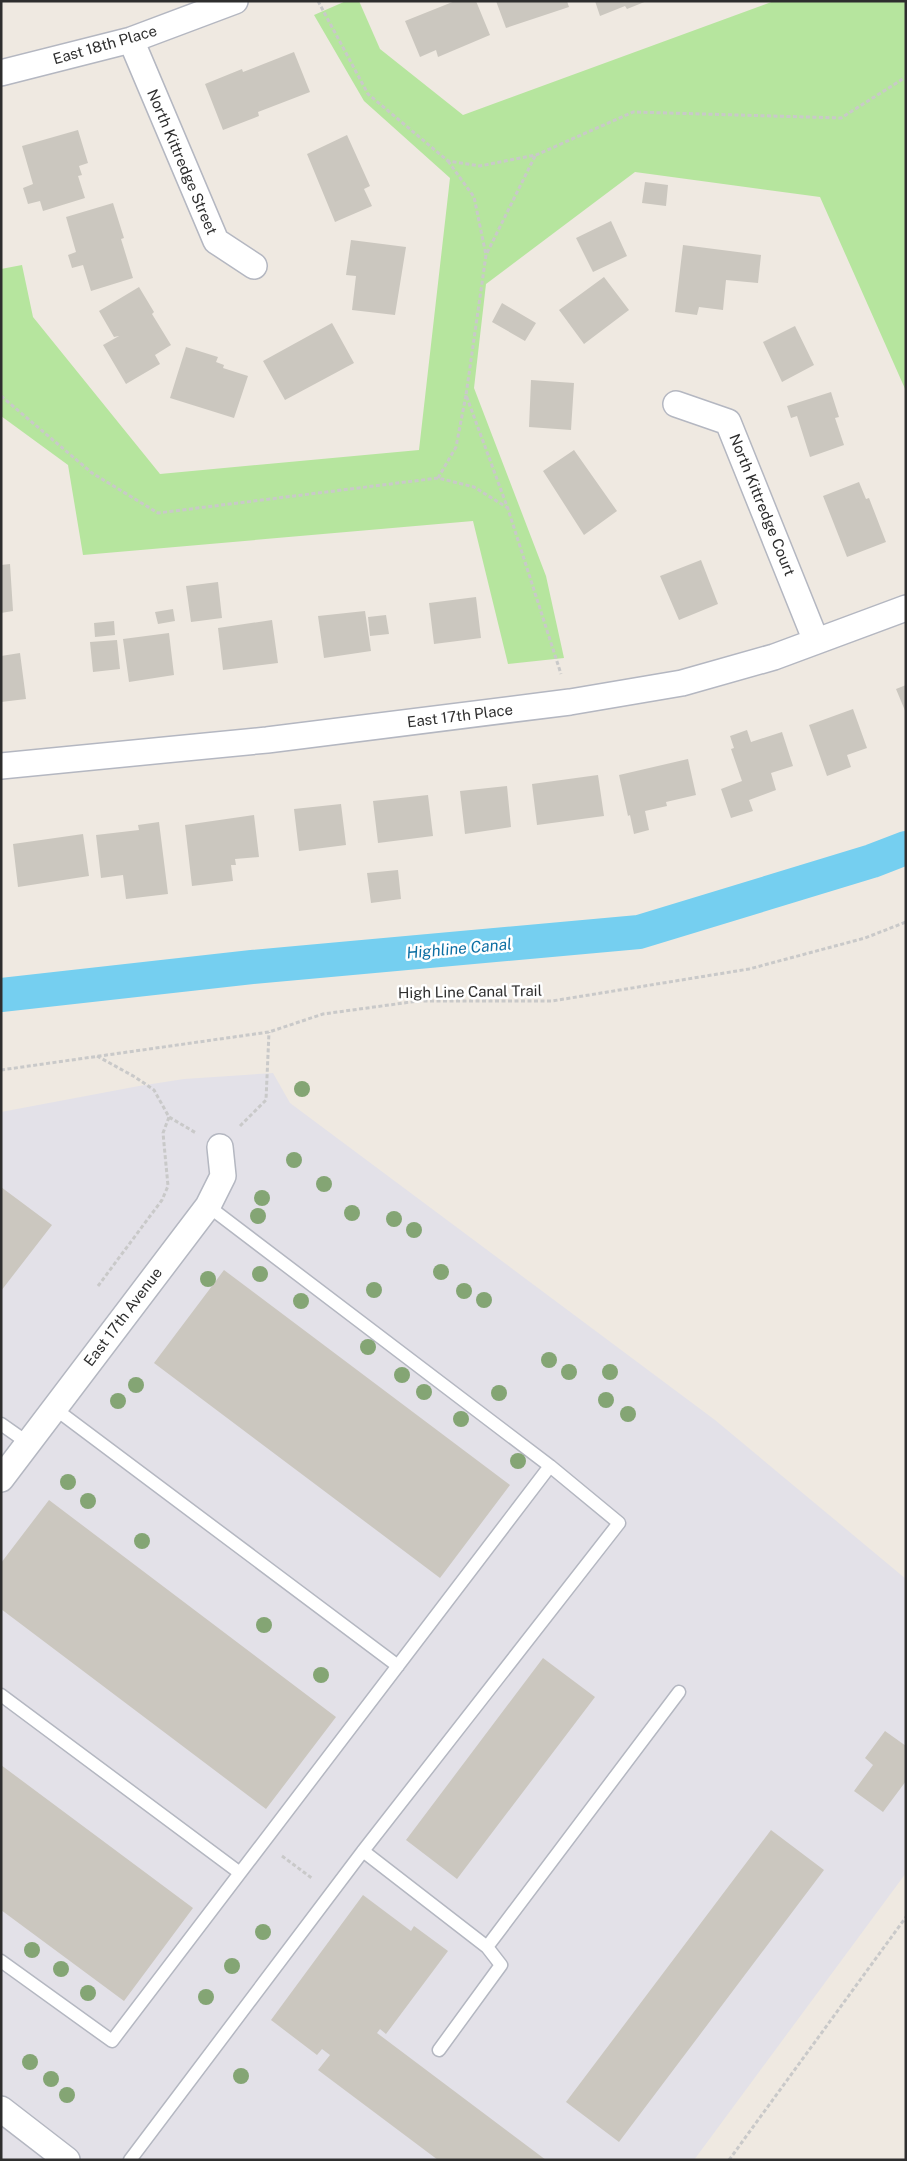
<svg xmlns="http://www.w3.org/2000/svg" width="907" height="2161" font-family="'Public Sans',sans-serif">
	<rect width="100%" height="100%" fill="#efe9e1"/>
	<path fill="#e3e1e8" d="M273 1073 290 1103 715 1420 906 1579V1873L694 2160H1V1112L139 1086 184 1079Z"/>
	<path fill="#b6e59e" d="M346 1H359L380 49 463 115 774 1H906V391L820 197 635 172 486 284 474 388 546 576 564 658 508 664 473 521 83 555 68 465 1 416V269L22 265 33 317 160 474 419 450 450 178 364 101 314 15Z"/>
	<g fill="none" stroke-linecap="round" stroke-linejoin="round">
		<path stroke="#75cff0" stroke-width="34" d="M1 995 252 967 639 932 872 861 906 848"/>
	</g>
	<path fill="#cbc7bf" d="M455 1H476L490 35 438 57 436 50 420 57 405 21Z
		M496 1H567L569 7 506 28Z
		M595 1H647L627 9 625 6 600 16Z
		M294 52 310 92 258 112 259 116 223 130 205 84 242 69 243 72Z
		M78 130 88 163 79 166 82 175 78 176 85 198 43 211 40 201 28 204 23 188 33 184 22 146Z
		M347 135 370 186 364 189 372 206 335 222 307 154Z
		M645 182 668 185 666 206 642 203Z
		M113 203 124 238 121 239 133 278 91 291 83 265 72 268 68 255 76 252 66 217Z
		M611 221 627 256 593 272 576 238Z
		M351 240 406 247 395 315 352 310 356 276 346 275Z
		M683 245 761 255 758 283 726 280 723 310 699 307 697 315 675 312Z
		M604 277 629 310 584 344 559 310Z
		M139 287 154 312 152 314 171 345 155 355 160 364 126 384 103 345 119 336 114 337 99 311Z
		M502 303 536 323 525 341 492 322Z
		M332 323 354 363 285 400 263 361Z
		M795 326 814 365 782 382 763 342Z
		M186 347 218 357 216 362 224 365 223 368 248 376 234 418 170 398Z
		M531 380 574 383 571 430 529 427Z
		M831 392 839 417 835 418 844 445 810 457 797 416 791 418 787 406Z
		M574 450 617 511 584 535 543 471Z
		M859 482 866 499 869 498 886 542 847 557 823 496Z
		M701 560 718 604 679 620 660 576Z
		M10 564 13 611 1 613V565Z
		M218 582 222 618 191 622 186 586Z
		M476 597 481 638 434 644 429 603Z
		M173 609 175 621 158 624 155 612Z
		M365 611 371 651 324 658 318 616Z
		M386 615 389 634 370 636 368 617Z
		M272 620 278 663 223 670 218 628Z
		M114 621 115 635 95 637 94 623Z
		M169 633 174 675 129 682 123 639Z
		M117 640 120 669 93 672 90 642Z
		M20 653 26 699 1 702V656Z
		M906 685V713L896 689Z
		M853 709 867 748 847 755 851 767 827 776 809 725Z
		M747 730 751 742 782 732 793 766 771 773 776 790 749 800 753 811 731 818 721 789 742 781 731 749 734 748 730 736Z
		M688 759 696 795 666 802 667 806 645 811 649 830 634 834 630 815 628 816 619 775Z
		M598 775 604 816 537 825 532 784Z
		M507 786 511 827 465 834 460 791Z
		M428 795 433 836 378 843 373 801Z
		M341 804 346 845 299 851 294 809Z
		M254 815 259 857 235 859 236 865H231L233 881 192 886 185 825Z
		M159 822 168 894 126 899 123 875 101 878 96 835 139 830 138 825Z
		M83 834 89 876 18 887 13 844Z
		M398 870 401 899 371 903 367 873Z
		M1 1187 52 1225 1 1291Z
		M224 1270 510 1485 440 1578 154 1363Z
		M49 1500 336 1717 266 1809 1 1609V1563Z
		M543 1658 595 1697 457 1879 406 1840Z
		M885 1731 906 1746V1781L883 1812 854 1791 873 1765 865 1758Z
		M1 1765 193 1908 124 2001 1 1910Z
		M771 1830 824 1870 619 2142 566 2102Z
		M363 1895 411 1931 414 1926 448 1951 386 2034 380 2029 377 2033 546 2160H438L318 2070 330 2055 322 2049 317 2055 271 2020Z"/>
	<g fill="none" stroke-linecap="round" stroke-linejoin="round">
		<g stroke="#b4b7c1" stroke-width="15">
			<path id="service" d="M54 1408 398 1666
				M1 1424 28 1443
				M1 1695 240 1873
				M363 1851 487 1947 679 1692
				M1 1961 112 2041 550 1466 208 1206
				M439 2050 501 1965 487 1947
				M130 2160 363 1851 619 1523 550 1466"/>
		</g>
		<g stroke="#b4b7c1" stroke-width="28">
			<path id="minor" d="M131 40 216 241 254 266
				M1 73 131 40 235 1
				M676 404 728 422 816 641
				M1 766 267 740 570 702 682 683 774 657 906 608
				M1 1479 208 1206 223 1176 220 1147
				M1 2109 67 2160"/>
		</g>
		<path stroke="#c9c9c9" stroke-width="3" stroke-dasharray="4 2.5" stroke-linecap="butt" d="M318 1 368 94 448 161 480 166 536 155 633 112 841 118 906 77
			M535 156 486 255 466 395 508 509 561 674
			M448 161 474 197 486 255
			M1 396 92 473 158 513 438 478 474 487 508 508
			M438 478 456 447 466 395
			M97 1056 135 1077 154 1090 169 1117 196 1133
			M1 1070 269 1032 323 1014 418 1001H552L749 969 865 938 906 922
			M240 1126 266 1100 269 1032
			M98 1286 162 1200 168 1186 163 1133 169 1117
			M282 1856 313 1879
			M729 2160 906 1917"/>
		<use href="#service" stroke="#fff" stroke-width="12"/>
		<use href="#minor" stroke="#fff" stroke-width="25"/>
	</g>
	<g fill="#84a574">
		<circle cx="302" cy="1089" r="8"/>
		<circle cx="294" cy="1160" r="8"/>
		<circle cx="324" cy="1184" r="8"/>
		<circle cx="262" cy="1198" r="8"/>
		<circle cx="352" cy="1213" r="8"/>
		<circle cx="258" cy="1216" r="8"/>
		<circle cx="394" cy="1219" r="8"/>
		<circle cx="414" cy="1230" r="8"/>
		<circle cx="441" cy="1272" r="8"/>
		<circle cx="260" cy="1274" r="8"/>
		<circle cx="208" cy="1279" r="8"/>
		<circle cx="374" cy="1290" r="8"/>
		<circle cx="464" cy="1291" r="8"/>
		<circle cx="484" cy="1300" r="8"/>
		<circle cx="301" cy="1301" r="8"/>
		<circle cx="368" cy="1347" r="8"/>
		<circle cx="549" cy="1360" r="8"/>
		<circle cx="569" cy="1372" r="8"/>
		<circle cx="610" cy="1372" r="8"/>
		<circle cx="402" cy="1375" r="8"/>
		<circle cx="136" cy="1385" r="8"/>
		<circle cx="424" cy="1392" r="8"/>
		<circle cx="499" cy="1393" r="8"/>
		<circle cx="606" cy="1400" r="8"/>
		<circle cx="118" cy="1401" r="8"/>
		<circle cx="628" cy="1414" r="8"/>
		<circle cx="461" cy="1419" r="8"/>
		<circle cx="518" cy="1461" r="8"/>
		<circle cx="68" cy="1482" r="8"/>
		<circle cx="88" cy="1501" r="8"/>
		<circle cx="142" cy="1541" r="8"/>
		<circle cx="264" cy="1625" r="8"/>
		<circle cx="321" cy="1675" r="8"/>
		<circle cx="263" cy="1932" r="8"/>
		<circle cx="32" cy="1950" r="8"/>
		<circle cx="232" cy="1966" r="8"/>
		<circle cx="61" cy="1969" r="8"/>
		<circle cx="88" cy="1993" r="8"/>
		<circle cx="206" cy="1997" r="8"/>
		<circle cx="30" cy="2062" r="8"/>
		<circle cx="241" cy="2076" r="8"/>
		<circle cx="51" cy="2079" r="8"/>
		<circle cx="67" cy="2095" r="8"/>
	</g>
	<g text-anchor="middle" stroke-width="5" stroke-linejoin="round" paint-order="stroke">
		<g font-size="15" fill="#2e2e2e" stroke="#fff">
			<text transform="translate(105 45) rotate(-16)" y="5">East 18th Place</text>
			<text transform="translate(182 162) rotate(67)" y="5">North Kittredge Street</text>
			<text transform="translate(762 505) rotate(68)" y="5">North Kittredge Court</text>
			<text transform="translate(460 716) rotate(-7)" y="5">East 17th Place</text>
			<text transform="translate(470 992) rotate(-1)" y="5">High Line Canal Trail</text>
			<text transform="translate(123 1317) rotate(-53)" y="5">East 17th Avenue</text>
		</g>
		<g font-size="16" font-style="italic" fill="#0d6fa3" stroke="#fff">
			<text transform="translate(459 948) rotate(-5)" y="6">Highline Canal</text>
		</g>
	</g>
	<rect width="907" height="2161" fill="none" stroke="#2e2e2e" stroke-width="5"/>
</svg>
